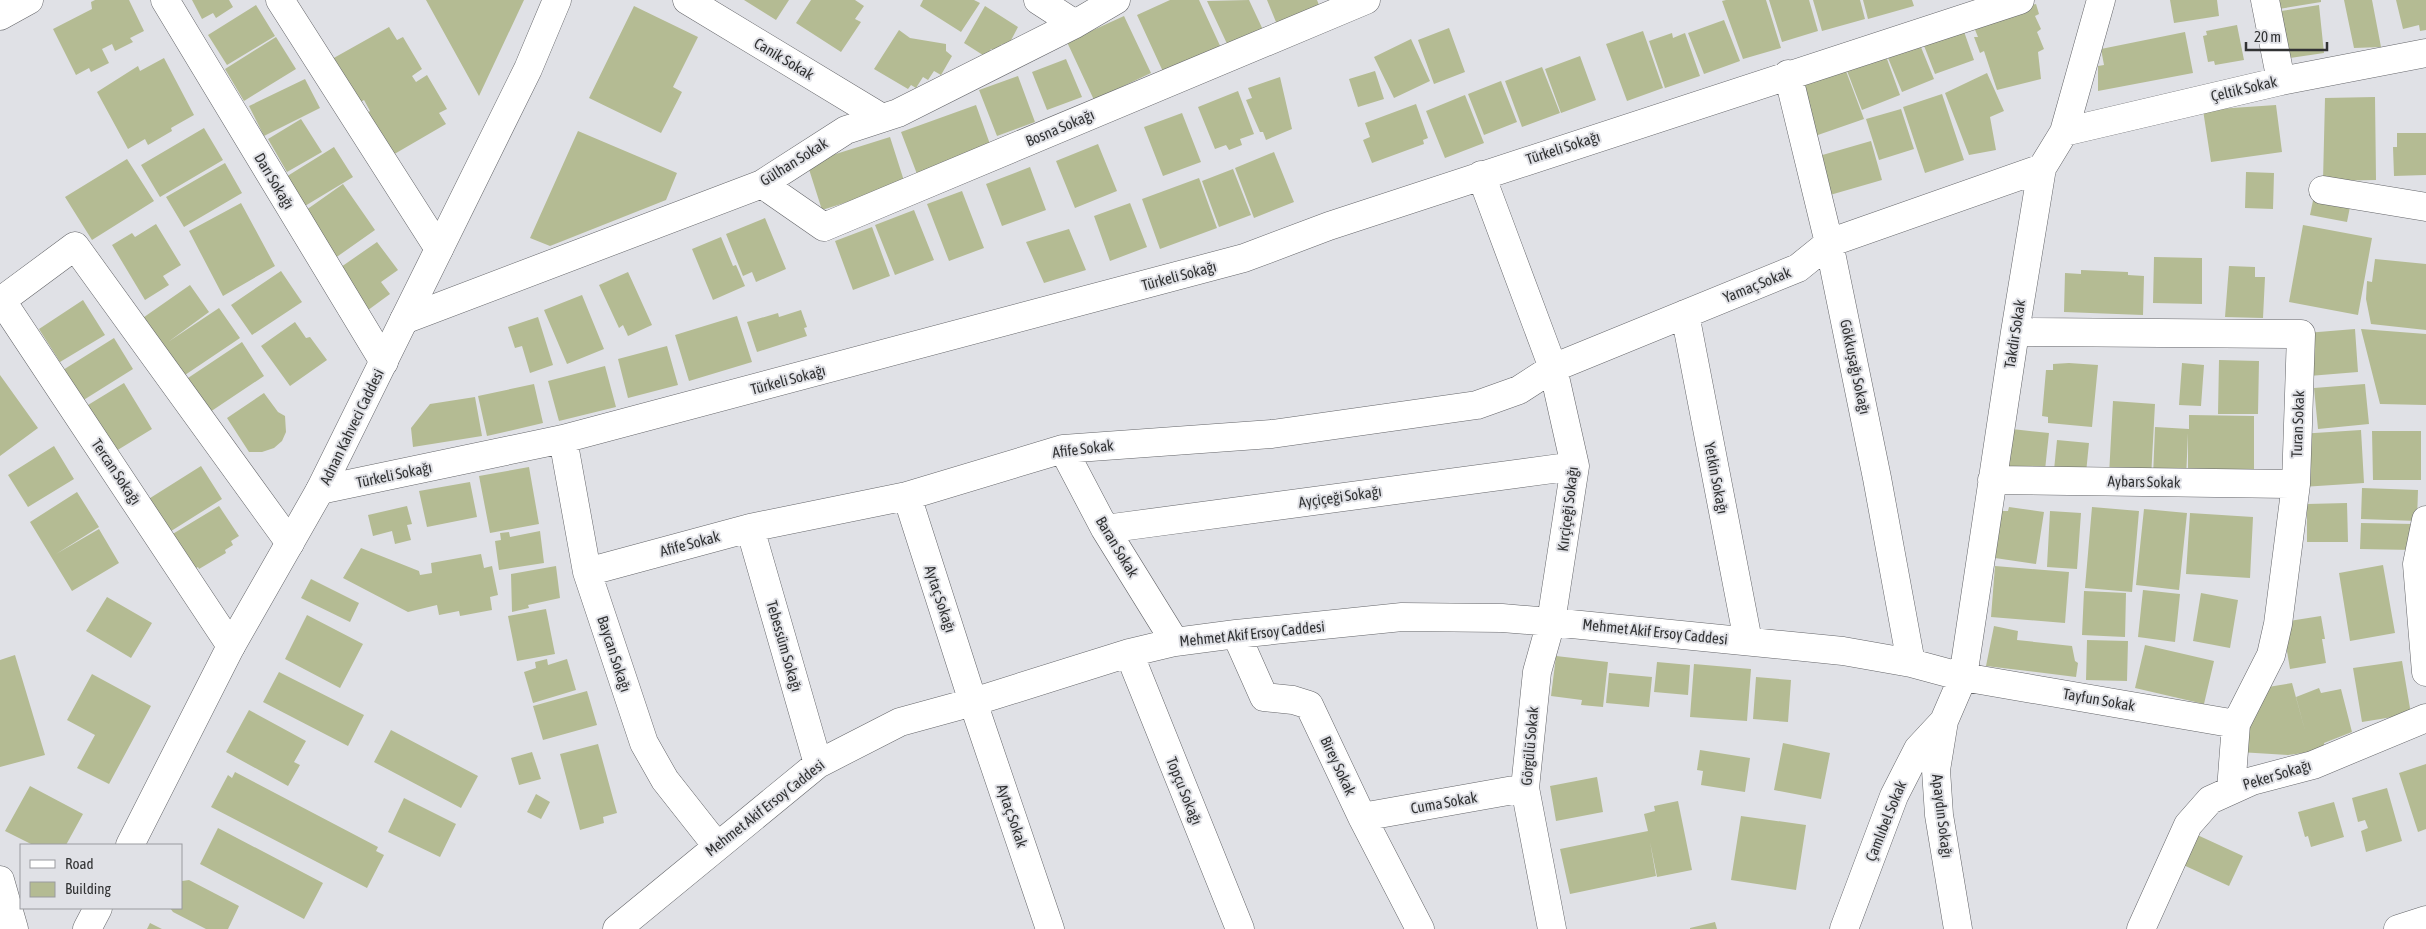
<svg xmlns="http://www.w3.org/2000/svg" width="2426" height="929" font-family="'Asap Condensed',sans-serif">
	<rect width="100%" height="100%" fill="#e0e1e6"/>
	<path fill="#b4bb93" d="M95 0H129L144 31 130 38 133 42 115 51 112 44 102 49 109 63 91 72 89 68 76 75 53 29 92 9 91 2Z
		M192 0H229L233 7 216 18 213 13 202 19Z
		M426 0H524L479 96Z
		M744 0H789L776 20Z
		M811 0H855L864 6 855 19 861 22 841 52 796 23Z
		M923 0H974L980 3 961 32 920 6Z
		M1170 0H1199L1222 50 1165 76 1137 15Z
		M1249 0 1264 32 1229 48 1207 1Z
		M1267 0H1317L1321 10 1278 27Z
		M1726 0H1766L1781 48 1743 59 1722 1Z
		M1769 0H1809L1818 31 1782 42Z
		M1813 0H1860L1865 19 1822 31Z
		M1863 0H1912L1914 6 1868 19Z
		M2170 0H2217L2219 16 2174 23Z
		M2276 0H2321V2L2279 9Z
		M2344 0H2372L2381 47 2354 48Z
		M2396 0H2426V30L2420 31 2419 25 2403 29Z
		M2036 4 2039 14 2035 16 2041 29 2037 32 2044 49 2038 52 2041 79 1997 90 1984 51 1980 53 1974 37H1978L1971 20Z
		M256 5 275 36 227 65 208 35Z
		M2319 5 2324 53 2290 58 2281 11Z
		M634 6 698 37 673 87 682 92 661 133 589 98Z
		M985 6 1018 27 1008 46 1002 44 997 51 991 49 986 57 964 43Z
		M1124 16 1151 73 1094 100 1067 42Z
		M1724 20 1740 61 1704 74 1688 33Z
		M1961 23 1974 60 1935 74 1921 38Z
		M2237 25 2244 60 2215 65 2214 61 2208 62 2203 36 2207 35 2206 31Z
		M389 27 397 40 403 37 422 69 412 76 416 82 427 75 447 109 439 113 446 124 391 156 361 117 370 111 364 100 354 106 332 59Z
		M1449 28 1465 72 1434 84 1418 40Z
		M899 30 910 38 946 44V51L952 56 941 75 934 71 928 80 923 77 916 88 911 85 908 89 874 69Z
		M1643 31 1663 88 1627 101 1606 44Z
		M2185 32 2193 73 2098 91V66L2104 65 2101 49Z
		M1672 33 1673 38 1685 33 1700 76 1665 88 1649 41Z
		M1916 35 1934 79 1902 92 1884 48Z
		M276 37 296 69 244 101 225 69Z
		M1411 39 1430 81 1394 98 1374 57Z
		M1883 48 1900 95 1862 110 1844 63Z
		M1580 56 1596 100 1561 113 1545 69Z
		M164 58 194 115 171 128 172 131 148 145 145 139 128 149 97 92 138 66 140 71Z
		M1066 59 1082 97 1047 110 1032 72Z
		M1843 63 1864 119 1815 136 1794 81Z
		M1542 67 1560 113 1522 127 1505 81Z
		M1375 71 1384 99 1358 107 1349 79Z
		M1987 73 2004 111 1990 117 1996 150 1969 155 1945 93Z
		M1018 76 1035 122 997 136 979 90Z
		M1280 77 1292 129 1266 140 1263 132H1260L1246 100 1252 98 1248 88Z
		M305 79 320 108 264 136 249 106Z
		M1501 81 1517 122 1484 135 1468 94Z
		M1238 91 1254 134 1240 139 1242 145 1229 150 1226 145 1215 149 1198 107Z
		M1942 94 1964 160 1925 173 1903 107Z
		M1465 95 1484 143 1445 158 1426 111Z
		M2375 97 2376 180 2323 181 2325 98Z
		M1416 104 1428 138 1423 140 1424 144 1372 163 1363 140 1370 137 1365 123Z
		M976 105 991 147 917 174 901 132Z
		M2276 105 2282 152 2211 162 2203 110Z
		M1901 109 1914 149 1879 160 1866 119Z
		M1182 113 1201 162 1163 176 1144 127Z
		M301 119 322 152 287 172 268 139Z
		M204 128 223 160 160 197 141 165Z
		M578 131 677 173 666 200 550 246 530 238Z
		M2397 133H2426V175L2394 176 2393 147H2397Z
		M890 137 905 184 822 210 807 163Z
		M1871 141 1882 180 1830 195 1819 156Z
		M1098 144 1117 191 1075 208 1056 161Z
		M334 147 353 177 300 209 281 180Z
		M1274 152 1294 202 1254 218 1235 168Z
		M127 159 154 201 92 240 65 197Z
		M225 163 242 193 184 227 166 197Z
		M1030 167 1046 210 1002 226 986 184Z
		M1233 169 1251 215 1219 227 1202 181Z
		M2246 172 2274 173 2273 209 2245 208Z
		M1199 178 1217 228 1160 249 1142 199Z
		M343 184 375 230 331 261 299 215Z
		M962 191 984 248 949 261 927 204Z
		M2315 191 2352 197 2347 222 2310 215Z
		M241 203 275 266 223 296 189 231Z
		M1130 203 1147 247 1110 261 1094 216Z
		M914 210 934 260 895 275 875 225Z
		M765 218 786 269 756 282 752 272 743 276 726 234Z
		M156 224 181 265 163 276 169 285 145 300 112 245 132 233 135 237Z
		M2303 225 2372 238 2358 315 2289 302Z
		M872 227 890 276 853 290 835 241Z
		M1069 229 1086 270 1044 283 1026 242Z
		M721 237 733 266 736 265 745 286 713 300 692 249Z
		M377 242 398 270 381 282 390 294 360 316 331 274Z
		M2154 257 2202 258V304L2153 303Z
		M2375 259 2426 264V330L2371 324 2366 299 2367 281 2372 282Z
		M2229 266 2255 267V277H2265L2263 318 2225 317Z
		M2081 270 2128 272V275L2144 276 2143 315 2064 312 2065 273 2081 274Z
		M281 271 302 302 252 335 231 305Z
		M628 272 652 325 628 336 623 325 619 328 599 285Z
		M190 285 209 312 168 342 219 308 240 338 182 377 137 322Z
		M582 295 604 349 567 364 544 310Z
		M83 300 105 335 60 362 39 329Z
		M801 310 807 327 804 328 807 336 757 352 747 322 778 313 779 317Z
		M737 316 752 362 689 381 675 335Z
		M538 317 553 365 530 373 522 346 515 348 508 327Z
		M295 322 306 338 310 337 327 360 290 386 261 346Z
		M2355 329 2358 372 2309 376 2306 333Z
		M2361 329 2426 334V405L2380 404Z
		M114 338 133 369 82 401 63 370Z
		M242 342 264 376 210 412 188 378Z
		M667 346 678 385 628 398 618 359Z
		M2219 360 2259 361 2258 414H2218Z
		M2069 363 2098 365 2092 427 2048 423V417L2042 416 2046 370H2053V364Z
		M2182 363 2204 365 2201 406 2179 405Z
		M605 366 616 407 559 421 548 381Z
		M0 375 38 428 0 456Z
		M124 383 152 429 116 451 88 405Z
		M534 384 543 423 487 436 478 396Z
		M2365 384 2369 424 2318 429 2314 388Z
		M264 393 278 412 285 416 286 432 282 441 274 448 262 452H249L227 418Z
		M475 397 482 436 413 447 411 428 430 404Z
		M2113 401 2155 404 2151 478 2109 475Z
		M2189 415 2254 416V480H2188V433L2186 479 2153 477 2155 427 2189 429Z
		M2012 429 2049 433 2044 479 2007 475Z
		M2361 430 2364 483 2302 487 2299 434Z
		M2372 431H2421V480H2373Z
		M2057 440 2089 443 2086 473 2054 470Z
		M54 446 74 479 28 507 8 475Z
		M201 466 222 499 168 533 147 500Z
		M529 467 539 524 490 533 479 476Z
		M470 482 477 517 427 527 419 491Z
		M2362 488 2418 490 2417 521 2361 519Z
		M77 492 99 527 56 554 99 529 119 563 72 591 30 522Z
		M2347 503 2348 542H2307V504Z
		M219 506 239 536 231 541 233 545 225 550 226 553 199 569 198 567 193 570 171 535Z
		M407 506 412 524 407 525 411 540 395 544 392 531 373 536 368 515Z
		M2009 507 2044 512 2036 564 1995 558 2002 511H2008Z
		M2092 507 2139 511 2132 592 2085 588Z
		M2144 509 2187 513 2179 590 2136 585Z
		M2050 511 2081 513 2077 569 2047 567Z
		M2190 513 2253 517 2250 578 2186 574Z
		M2361 523 2414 524 2413 550 2360 549Z
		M540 531 544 563 499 570 495 541 501 540 500 533 509 532 510 537Z
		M361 548 419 571 420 575 432 573 431 563 481 554 484 568 492 566 498 595 490 597 492 610 460 616 459 611 439 615 437 605 408 612 343 578Z
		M2383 565 2395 633 2350 641 2339 573Z
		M556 566 560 598 528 605 529 608 512 612 511 574Z
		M1995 566 2069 572 2065 623 1991 617Z
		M311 579 359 603 350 622 301 598Z
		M2143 590 2180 594 2175 642 2138 637Z
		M2084 591 2126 593 2125 637 2082 635Z
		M2201 593 2238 600 2230 648 2193 641Z
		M107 597 152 623 131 658 86 631Z
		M546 609 555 654 517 661 508 616Z
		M307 615 363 644 340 688 285 659Z
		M2321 616 2325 639H2322L2326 663 2290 669 2282 622Z
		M1994 626 2018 631 2017 640 2072 646 2075 661 2078 663 2076 677 1986 666Z
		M2087 640 2128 641 2127 681 2086 680Z
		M2145 645 2214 661 2204 704 2135 688Z
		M15 655 45 755 0 767V660Z
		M1556 656 1608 662 1603 707 1581 705 1582 700 1551 696Z
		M547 659 548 665 567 659 576 690 533 703 524 672 536 668 535 662Z
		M2402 661 2411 714 2362 722 2353 668Z
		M1657 662 1690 665 1688 695 1654 692Z
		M1694 664 1751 669 1747 721 1690 717Z
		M279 672 364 715 348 746 263 702Z
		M1609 673 1652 677 1649 707 1606 703Z
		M92 674 151 706 109 784 77 768 95 735 67 720Z
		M1756 677 1791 680 1788 722 1753 719Z
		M2292 683 2306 734 2296 697 2319 688 2321 693 2341 689 2352 732 2324 743V747L2311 752 2288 755 2239 752 2256 689Z
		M587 691 597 725 543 740 533 706Z
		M249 710 306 741 294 762 300 765 288 786 226 752Z
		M391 730 478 776 461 808 374 762Z
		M1783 743 1830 753 1821 799 1774 790Z
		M598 744 617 813 603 817 604 823 580 830 560 754Z
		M1700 750 1750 758 1745 792 1701 785 1703 771 1697 770Z
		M532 752 541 779 519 785 511 758Z
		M2426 764V829L2418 832 2399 773Z
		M235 772 378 847 376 851 384 855 367 888 211 807 228 775 232 778Z
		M1597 777 1603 812 1556 821 1550 786Z
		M30 786 83 814 66 845H33L5 831Z
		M2387 788 2402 841 2366 852 2361 831 2368 828 2365 820 2358 822 2352 798Z
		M536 794 550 802 541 819 527 812Z
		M404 798 456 824 440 857 388 832Z
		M1678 801 1692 870 1657 877 1650 842 1656 876 1570 894 1560 849 1648 831 1644 814 1655 811 1654 806Z
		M2334 802 2344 837 2311 847 2308 836 2305 837 2298 812Z
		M1741 816 1806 825 1796 890 1731 880Z
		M218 828 323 883 304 919 200 864Z
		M2193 833 2243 856 2229 886 2179 863Z
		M189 880 239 906 228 929H206L173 912 170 908H181V884L182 881Z
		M1715 922 1717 929H1690V928Z
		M150 923 162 929H147Z"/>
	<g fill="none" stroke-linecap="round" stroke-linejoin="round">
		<g stroke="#646569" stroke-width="29">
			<path id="minor" d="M165 0 384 362
				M280 0 439 249
				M687 0 882 118
				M1038 0 1075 24
				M2265 0 2281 81
				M0 16 29 0
				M1788 74 1829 243 1877 478 1911 663
				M2064 132 2281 81 2426 53
				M1481 175 1553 368 1575 466 1551 622 1537 672 1525 788 1552 929
				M762 184 824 227 1366 0
				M2323 190 2426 207
				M0 298 231 646
				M2 300 75 246 290 543
				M1685 314 1748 641
				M404 320 762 184 846 130 898 113 1075 24 1116 0
				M2015 332 2301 334 2296 484 2278 624 2271 655 2236 724 2231 790
				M563 439 587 572 644 743 665 780 717 846
				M1063 449 1105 529 1175 642
				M1992 480 2296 484
				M320 490 563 439 1244 258 1329 226 2020 0
				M907 496 973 702 1050 929
				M2426 520 2417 564 2426 672
				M750 528 818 764
				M1105 529 1575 466
				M587 572 750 528 907 496 1063 449 1272 434 1477 405 1519 390 1553 368 1798 268 1829 243 2042 168
				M1236 634 1264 697 1293 700 1309 705 1362 817 1420 929
				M1129 653 1240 929
				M1362 817 1525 788
				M0 880 14 929
				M617 929 818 764 900 722 973 702 1129 653 1175 642 1236 634 1402 617 1502 618 1551 622 1843 651 1911 663 1963 677 2236 724
				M1844 929 1894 796 1918 749 1944 721
				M1958 929 1939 815 1936 770 1944 721 1963 677 2015 332 2042 168 2064 132 2101 0
				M2141 929 2188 825 2210 800 2252 781 2313 765 2426 718
				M2398 929 2426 920"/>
		</g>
		<g stroke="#646569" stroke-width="29">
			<path id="major" d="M130 845 231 646 320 490 528 69 557 0
				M87 929 98 908"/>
		</g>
		<use href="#minor" stroke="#fff" stroke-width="28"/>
		<use href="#major" stroke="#fff" stroke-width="28"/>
	</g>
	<g text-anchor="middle" stroke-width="4" stroke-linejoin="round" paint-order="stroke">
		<g font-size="15" fill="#323334" stroke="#e0e1e6">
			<text transform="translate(784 59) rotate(31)" y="5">Canik Sokak</text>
			<text transform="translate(2244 89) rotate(-13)" y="5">Çeltik Sokak</text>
			<text transform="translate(1060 128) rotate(-23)" y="5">Bosna Sokağı</text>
			<text transform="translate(1563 148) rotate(-18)" y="5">Türkeli Sokağı</text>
			<text transform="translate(794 162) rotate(-32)" y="5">Gülhan Sokak</text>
			<text transform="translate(274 181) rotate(59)" y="5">Darı Sokağı</text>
			<text transform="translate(1179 276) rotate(-15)" y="5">Türkeli Sokağı</text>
			<text transform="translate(1757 285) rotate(-22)" y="5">Yamaç Sokak</text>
			<text transform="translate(2015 334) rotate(-81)" y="5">Takdir Sokak</text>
			<text transform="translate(1855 367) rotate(78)" y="5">Gökkuşağı Sokağı</text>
			<text transform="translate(788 380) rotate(-15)" y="5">Türkeli Sokağı</text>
			<text transform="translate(2298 424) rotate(-88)" y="5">Turan Sokak</text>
			<text transform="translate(352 427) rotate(-64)" y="5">Adnan Kahveci Caddesi</text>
			<text transform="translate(1083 449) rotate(-7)" y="5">Afife Sokak</text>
			<text transform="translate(116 472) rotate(56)" y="5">Tercan Sokağı</text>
			<text transform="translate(394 475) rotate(-12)" y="5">Türkeli Sokağı</text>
			<text transform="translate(1716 478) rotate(79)" y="5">Yetkin Sokağı</text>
			<text transform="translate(2144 482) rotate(1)" y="5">Aybars Sokak</text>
			<text transform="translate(1340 497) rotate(-8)" y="5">Ayçiçeği Sokağı</text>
			<text transform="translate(1568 509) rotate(-83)" y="5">Kırçiçeği Sokağı</text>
			<text transform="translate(690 544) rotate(-15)" y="5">Afife Sokak</text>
			<text transform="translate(1117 547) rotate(59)" y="5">Baran Sokak</text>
			<text transform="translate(940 599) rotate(72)" y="5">Aytaç Sokağı</text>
			<text transform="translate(1655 632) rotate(6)" y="5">Mehmet Akif Ersoy Caddesi</text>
			<text transform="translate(1252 634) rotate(-6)" y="5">Mehmet Akif Ersoy Caddesi</text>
			<text transform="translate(784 646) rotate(74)" y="5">Tebessüm Sokağı</text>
			<text transform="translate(614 654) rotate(72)" y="5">Baycan Sokağı</text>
			<text transform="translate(2099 700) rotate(10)" y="5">Tayfun Sokak</text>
			<text transform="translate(1530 746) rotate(-85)" y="5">Görgülü Sokak</text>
			<text transform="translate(1338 766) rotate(65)" y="5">Birey Sokak</text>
			<text transform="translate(2277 775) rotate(-17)" y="5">Peker Sokağı</text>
			<text transform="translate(1184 791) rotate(68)" y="5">Topçu Sokağı</text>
			<text transform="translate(1444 803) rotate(-10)" y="5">Cuma Sokak</text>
			<text transform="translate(765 808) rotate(-38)" y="5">Mehmet Akif Ersoy Caddesi</text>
			<text transform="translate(1012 816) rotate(71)" y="5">Aytaç Sokak</text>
			<text transform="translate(1942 816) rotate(83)" y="5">Apaydın Sokağı</text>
			<text transform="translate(1886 821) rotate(-68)" y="5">Çamlıbel Sokak</text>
		</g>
	</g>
	<rect x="20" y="844" width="162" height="65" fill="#e0e1e6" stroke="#9a9b9f"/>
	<rect x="30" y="860" width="25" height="8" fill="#ffffff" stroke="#9a9b9f"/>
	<text x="65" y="869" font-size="15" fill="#323334">Road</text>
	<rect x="30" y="882" width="25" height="15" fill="#b4bb93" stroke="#9a9b9f"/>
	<text x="65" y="894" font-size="15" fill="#323334">Building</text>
	<path d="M2246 42v8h81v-8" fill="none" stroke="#323334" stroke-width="2.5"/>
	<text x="2254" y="42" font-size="15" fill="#323334" stroke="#e0e1e6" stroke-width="4" paint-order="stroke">20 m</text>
</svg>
